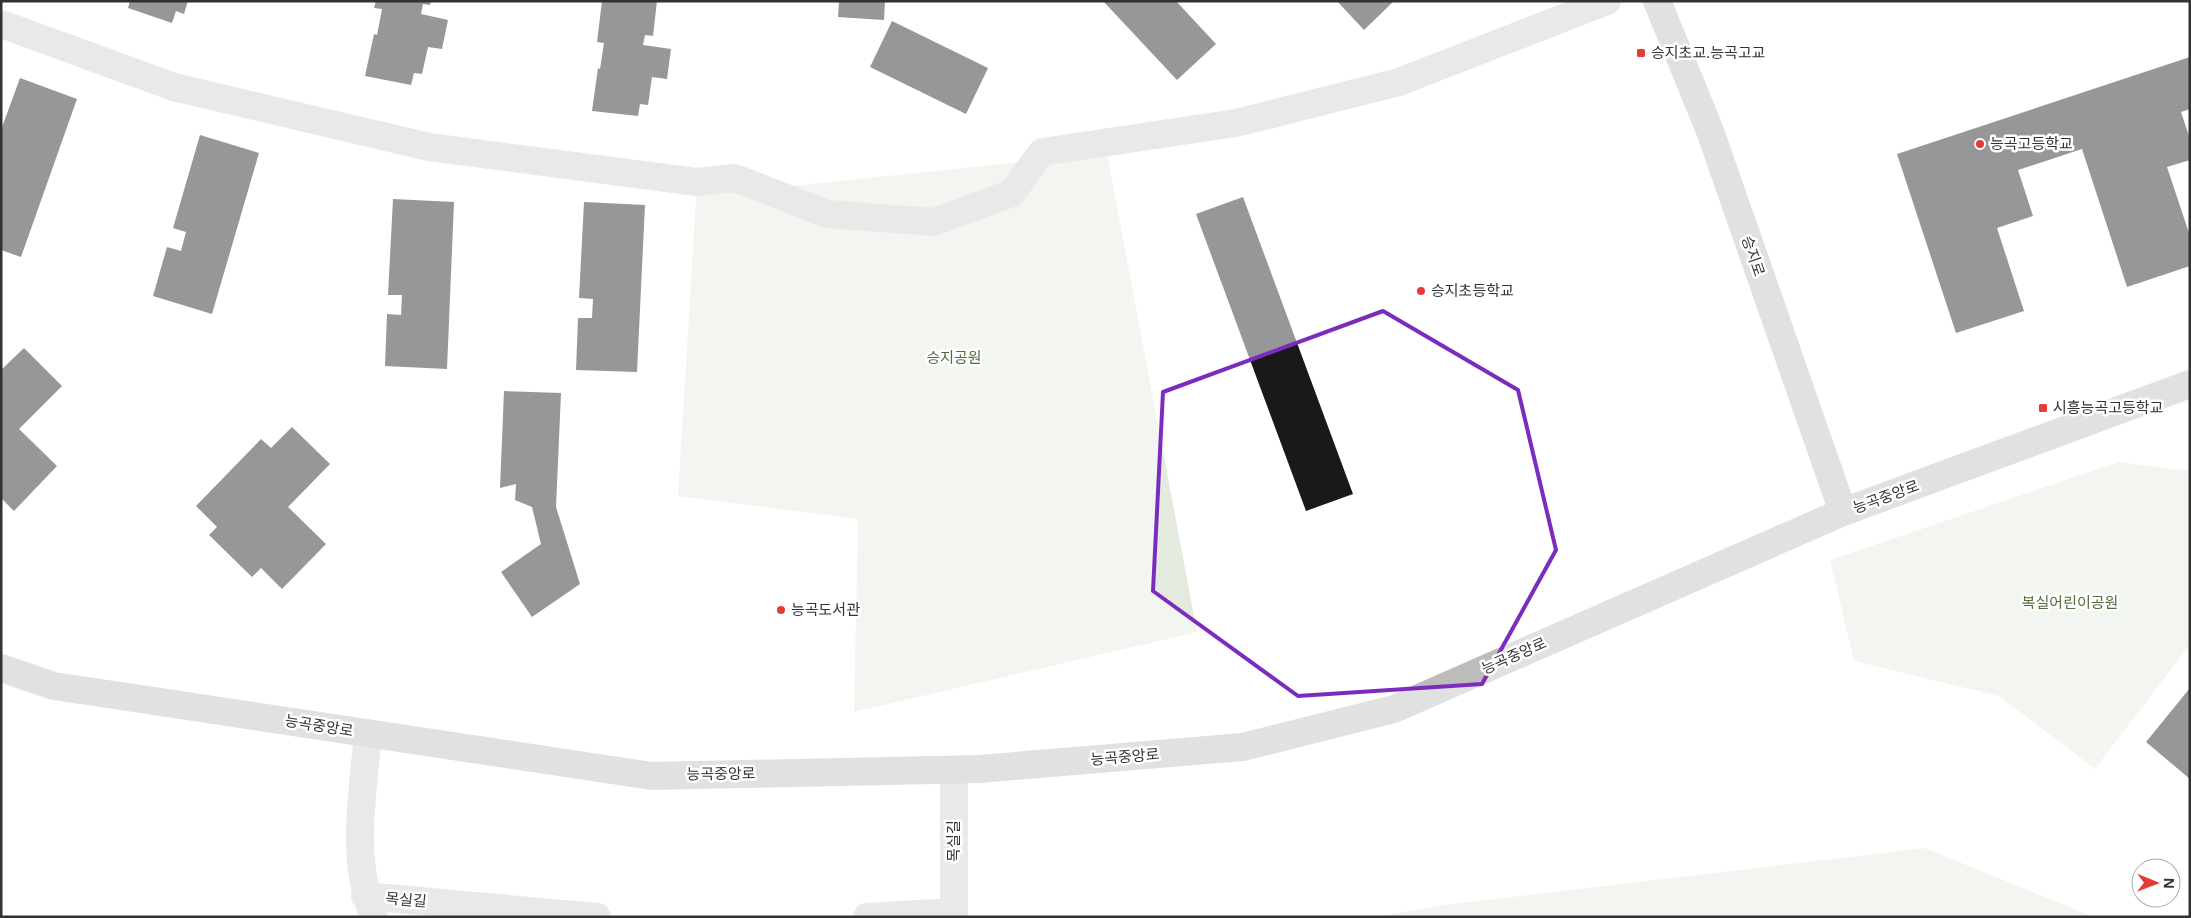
<svg xmlns="http://www.w3.org/2000/svg" width="2191" height="918" font-family="'Open Sans','Noto Sans KR',sans-serif">
	<rect width="100%" height="100%" fill="#fff"/>
	<path fill="#e4ebde" d="M1107 153 1197 632 854 712 858 519 678 496 697 182 736 192Z
		M2119 462 2190 471V644L2095 769 1999 696 1854 661 1830 560Z
		M1925 848 2094 917H1375L1436 906Z"/>
	<path fill="#191919" d="M130 1H188L184 14 176 11 172 23 128 8Z
		M376 1H431L430 5 423 4 421 14 448 20 442 49 428 47 422 74 414 73 411 85 365 76 374 34 377 35 382 9 374 8Z
		M602 1H657L653 36 645 35 643 45 671 49 667 79 652 77 648 105 640 104 638 116 592 111 598 68 600 69 604 43 597 42Z
		M839 1H885L884 20 838 17Z
		M1103 1H1176L1216 44 1177 80Z
		M1337 1H1394L1364 30Z
		M892 21 988 68 966 114 870 67Z
		M2190 57V109L2181 112 2190 139V160L2167 167 2190 236V266L2127 287 2082 149 2018 170 2033 216 1997 228 2024 311 1956 333 1897 154Z
		M20 78 77 99 21 257 1 250V130Z
		M200 135 259 153 212 314 153 296 167 247 181 251 186 232 173 228Z
		M1243 197 1353 494 1306 511 1196 214Z
		M393 199 454 202 447 369 385 366 387 314 401 315 402 295H388Z
		M584 202 645 205 637 372 576 370 578 318H592L593 299 579 298Z
		M24 348 62 386 19 429 57 466 14 511 1 498V370Z
		M504 391 561 393 556 507 580 584 532 617 501 572 541 544 532 507 515 500 516 484 500 488Z
		M292 427 330 464 288 507 326 544 282 589 261 568 252 577 209 535 217 527 196 506 261 439 271 448Z
		M2190 688V779L2146 742Z"/>
	<g fill="none" stroke-linecap="round" stroke-linejoin="round">
		<path stroke="#cfcfcf" stroke-width="28" d="M1 24 174 87 429 147 697 182 735 178 827 214 934 222 1012 193 1042 152 1236 123 1399 82 1607 1
			M368 733C363 793 350 859 374 917
			M954 770V917
			M365 896 597 917
			M867 917 954 912"/>
		<path stroke="#bcbcbc" stroke-width="28" d="M1657 1 1710 131 1843 512
			M1 668 54 686 652 776 979 769 1243 747 1394 709 1843 512 2190 384"/>
	</g>
	<path d="M0 0H2191V918H0ZM1383 311 1518 390 1556 550 1482 684 1298 696 1153 591 1163 392Z" fill="#fff" fill-opacity=".55" fill-rule="evenodd"/>
	<path fill="none" stroke="#7b2cbf" stroke-width="4" stroke-linejoin="round" d="M1383 311 1518 390 1556 550 1482 684 1298 696 1153 591 1163 392Z"/>
	<g fill="#e63a37" stroke="#fff" stroke-width="2">
		<rect x="1636" y="48" width="10" height="10" rx="2.5"/>
		<circle cx="1980" cy="144" r="5"/>
		<circle cx="1421" cy="291" r="5"/>
		<rect x="2038" y="403" width="10" height="10" rx="2.5"/>
		<circle cx="781" cy="610" r="5"/>
	</g>
	<g text-anchor="middle" stroke-width="5" stroke-linejoin="round" paint-order="stroke">
		<g font-size="15" fill="#323232" stroke="#fff" text-anchor="start">
			<text x="1651" y="58">승지초교.능곡고교</text>
			<text x="1990" y="149">능곡고등학교</text>
			<text x="1431" y="296">승지초등학교</text>
			<text x="2053" y="413">시흥능곡고등학교</text>
			<text x="791" y="615">능곡도서관</text>
		</g>
		<g font-size="15" fill="#323232" stroke="#fff">
			<text transform="translate(1753 256) rotate(71)" y="5">승지로</text>
			<text transform="translate(1886 497) rotate(-20)" y="5">능곡중앙로</text>
			<text transform="translate(1514 656) rotate(-24)" y="5">능곡중앙로</text>
			<text transform="translate(319 726) rotate(9)" y="5">능곡중앙로</text>
			<text transform="translate(1125 757) rotate(-5)" y="5">능곡중앙로</text>
			<text transform="translate(721 774) rotate(-1)" y="5">능곡중앙로</text>
			<text transform="translate(954 841) rotate(-90)" y="5">목실길</text>
			<text transform="translate(406 900) rotate(5)" y="5">목실길</text>
		</g>
		<g font-size="15" fill="#516f3e" stroke="#fff">
			<text x="954" y="363">승지공원</text>
			<text x="2070" y="608">복실어린이공원</text>
		</g>
	</g>
	<rect width="2191" height="918" fill="none" stroke="#323232" stroke-width="5"/>
	<g transform="translate(2156 883) rotate(91)"><circle r="24" fill="#ffffff" stroke="#adadad"/>
	<path d="M0-4L9 19L0 12L-9 19Z" fill="#e63a37"/>
	<text y="-8" font-size="14" font-weight="bold" text-anchor="middle" fill="#323232">N</text>
	</g>
</svg>
